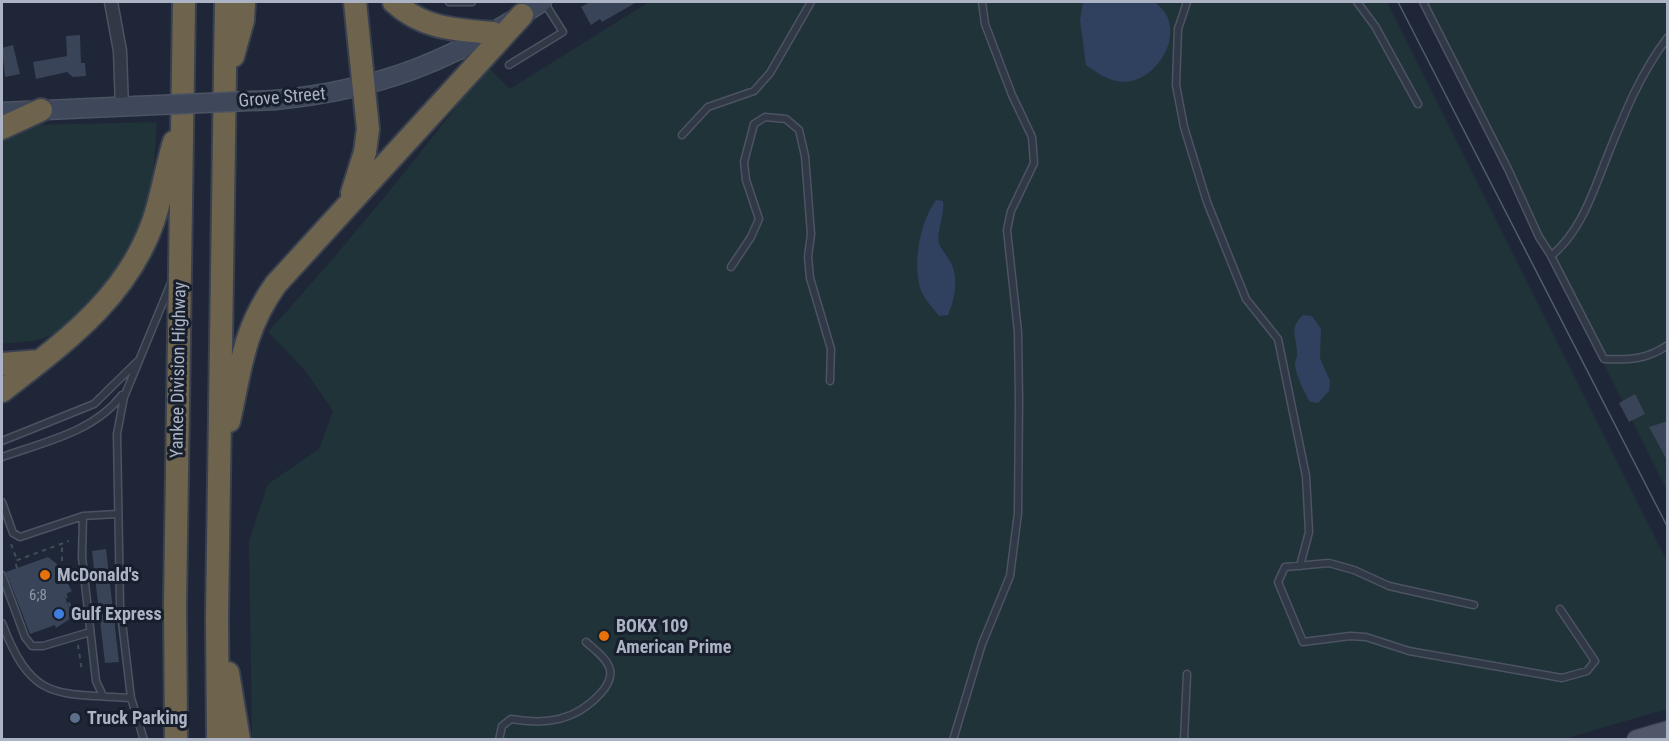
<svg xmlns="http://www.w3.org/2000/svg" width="1669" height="741" font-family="'Roboto Condensed',sans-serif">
	<rect width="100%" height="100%" fill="#1e2637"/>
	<path fill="#203338" d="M649 2H1387L1667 561V709L1560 740 252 739 249 540 268 484 319 449 333 411 304 369 268 332C345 247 418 158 487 66L510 89Z
		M1423 2H1667V491Z
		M157 122C155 151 154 181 146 209 133 255 92 310 51 335 39 342 16 342 2 344V137L32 125Z"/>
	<path fill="#30405f" d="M1083 2H1155C1159 6 1165 11 1167 16 1180 44 1153 81 1125 82 1110 82 1097 73 1086 65L1080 20Z
		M936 200 943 201C945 217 936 231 939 243 942 252 951 259 953 268 958 283 954 301 948 315L939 316C934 309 926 301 922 293 911 266 920 222 936 200Z
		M1303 315 1312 316 1321 329 1320 358 1330 381 1329 391 1318 403 1310 402C1305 394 1294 371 1295 363 1296 356 1297 360 1297 354 1297 337 1288 329 1303 315Z"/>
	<path fill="#3a4458" d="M590 2H637L602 22 600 19 591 25 581 7Z
		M80 35 81 63H85L86 76 73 77 67 72 36 79 33 62 67 56 66 36Z
		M13 45 20 74 5 77 2 48Z
		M1635 394 1645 414 1629 422 1619 403Z
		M1668 421V462L1649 427Z
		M106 549 119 662 105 663 92 551Z
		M48 557 57 564 72 591 64 595 73 617 56 628 55 625 30 634 6 572Z"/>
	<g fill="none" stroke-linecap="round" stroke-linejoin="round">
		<g stroke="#4c5363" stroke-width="9">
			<path id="lane" d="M449 2H472
				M1187 2 1178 29 1176 85 1184 127 1207 202 1246 299 1278 339 1306 476 1309 532 1300 566
				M1357 2 1375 26 1418 104
				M1423 2 1508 169 1539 237 1552 257
				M1668 37C1641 72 1625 112 1609 152 1594 189 1582 231 1551 256L1604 359C1629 360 1646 360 1668 345
				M509 65 563 32 544 2
				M682 135 708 107 754 91 770 73 811 2
				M731 267 751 237 759 219 746 180 744 162 754 124 765 117 786 119 799 130 805 156 811 234 808 257 810 278 831 349 830 381
				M2 441 94 404 138 361
				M2 457C44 442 94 432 122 395
				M2 502 13 533 20 537 83 516 117 514
				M83 516 82 557 96 681 103 696
				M2 575 25 637 32 646H43L90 632
				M1474 605 1389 586 1354 570 1329 563 1285 567 1278 582 1303 642 1350 636 1366 637 1409 651 1562 678 1587 671 1595 661 1560 609
				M2 623C32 702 55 693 131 698
				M144 740 131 698 120 605 117 434 124 397 171 283
				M499 740 502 726 511 719C546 725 575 721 600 694 606 688 612 678 610 670 608 659 594 649 586 642
				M953 740 982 644 1010 576 1018 513 1019 400 1018 332 1007 230 1011 211 1034 163 1032 137 1012 95 985 24 982 2
				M1184 740 1187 674"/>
		</g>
		<g stroke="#4c5363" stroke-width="15">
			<path id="street" d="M111 2 120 51 122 107"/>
		</g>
		<g stroke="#4c5363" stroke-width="21">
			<path id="secondary" d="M275 100C380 90 454 60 542 2
				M2 112 135 106"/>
		</g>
		<g stroke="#3b4251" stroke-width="22">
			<path id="primary" d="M1637 740 1668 731"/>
		</g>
		<g stroke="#39404f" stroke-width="26">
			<path id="highway" d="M394 2C423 29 456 30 493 33
				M233 56 243 20 244 2
				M2 128 41 110
				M352 193 365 152 368 129 355 2
				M2 364 40 361
				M2 391C63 343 126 299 153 222 162 196 166 168 174 142
				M229 421C241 368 243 330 276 284L522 15
				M228 673 239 740
				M176 740 175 605 184 2
				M218 740 217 617 226 2"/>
		</g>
		<path stroke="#3d5056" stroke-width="2" stroke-dasharray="4.5 4.5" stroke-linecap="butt" d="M11 544 17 560
			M17 568 15 561 69 541
			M62 579V543
			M65 594 77 622 75 627
			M78 645 82 671"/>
		<use href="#lane" stroke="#313947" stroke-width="6"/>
		<use href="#street" stroke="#313947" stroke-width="12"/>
		<use href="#secondary" stroke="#3f475b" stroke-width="18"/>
		<use href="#primary" stroke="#4f5768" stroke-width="20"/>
		<use href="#highway" stroke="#6e644e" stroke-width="22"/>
		<path stroke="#535c6f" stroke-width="1.5" d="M1398 2 1668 528"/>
		<g stroke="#4c5363" stroke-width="21" stroke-linecap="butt">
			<path id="secondary-bridge" d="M135 106 275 100"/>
		</g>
		<use href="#secondary-bridge" stroke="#3f475b" stroke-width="18"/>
	</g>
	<g fill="#e8710a" stroke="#171e2c" stroke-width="2">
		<circle cx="45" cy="575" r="6"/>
		<circle cx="604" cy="636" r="6"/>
	</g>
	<circle fill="#3f7fe0" stroke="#171e2c" stroke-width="2" cx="59" cy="614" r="6"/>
	<circle fill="#5c6f8a" stroke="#171e2c" stroke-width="2" cx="75" cy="718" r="6"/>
	<g text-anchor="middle" stroke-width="6" stroke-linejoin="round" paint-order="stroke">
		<g font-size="15" fill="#8f97aa">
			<text x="38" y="600">6;8</text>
		</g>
		<g font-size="18" fill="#abb3c5" stroke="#171e2c">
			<text transform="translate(282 97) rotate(-5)" y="6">Grove Street</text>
			<text transform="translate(178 370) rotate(-89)" y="6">Yankee Division Highway</text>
		</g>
		<g font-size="18" font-weight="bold" fill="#abb3c5" stroke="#171e2c" text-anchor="start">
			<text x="57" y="581">McDonald's</text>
			<text x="71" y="620">Gulf Express</text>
			<text x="616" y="632">BOKX 109<tspan x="616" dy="21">American Prime</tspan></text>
			<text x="87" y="724">Truck Parking</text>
		</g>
	</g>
	<rect width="1669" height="741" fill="none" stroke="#abb3c5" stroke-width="6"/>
</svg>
